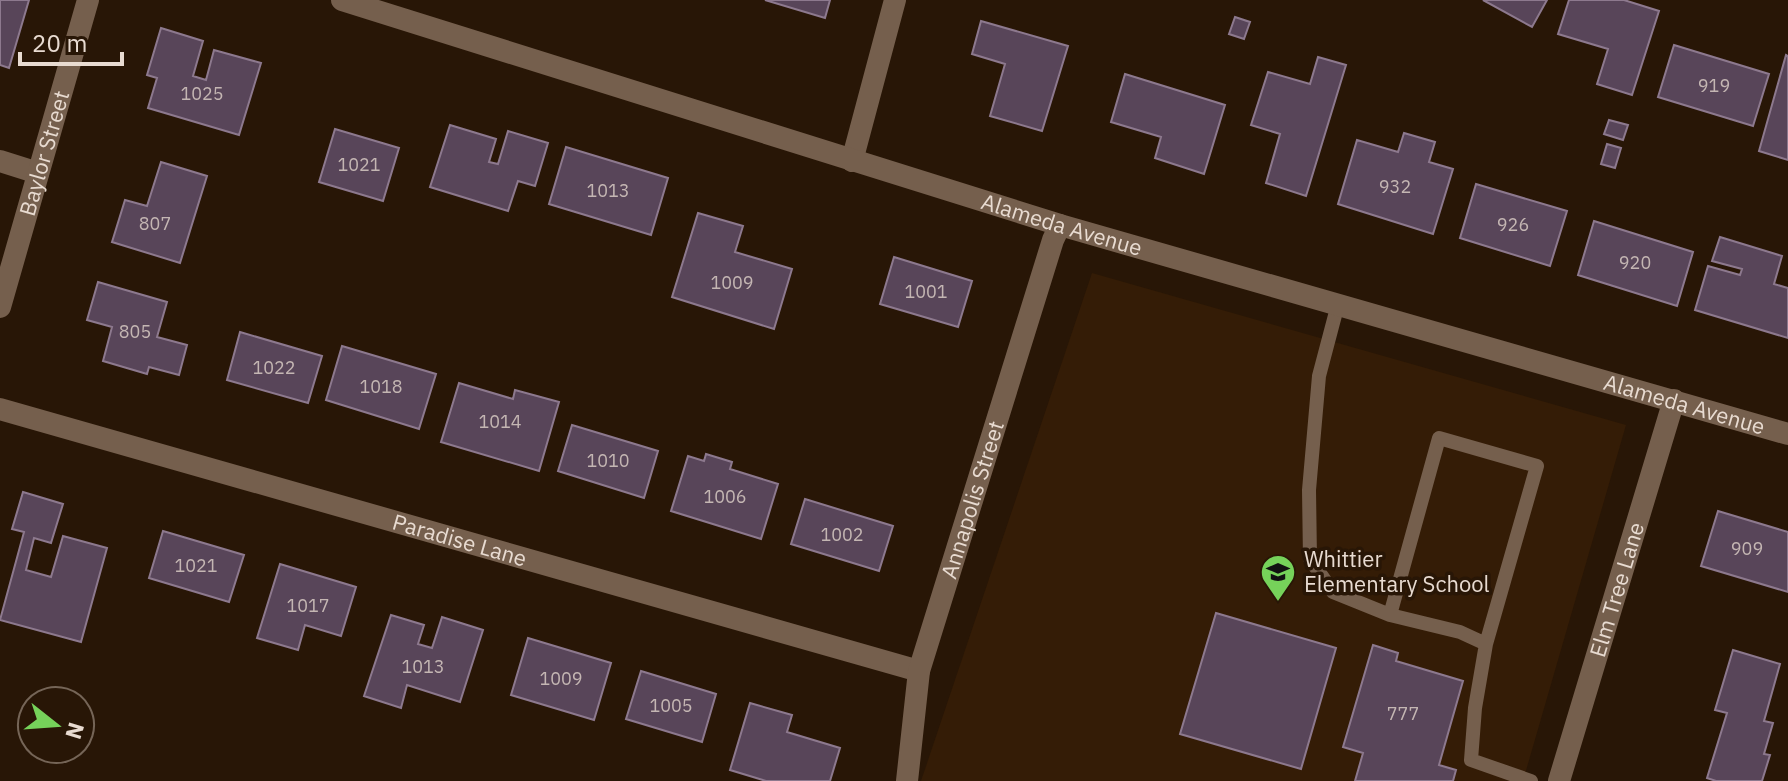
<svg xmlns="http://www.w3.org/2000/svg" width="1788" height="781" font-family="'IBM Plex Sans',sans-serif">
	<rect width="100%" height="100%" fill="#281606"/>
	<path fill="#341c06" d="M1092 273 1626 425 1523 781H921Z"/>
	<path fill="#584559" stroke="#8d798e" stroke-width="2" d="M0 0H29L9 68 0 65Z
		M765 0H830L825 18Z
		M1483 0H1547L1532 27Z
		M1569 0H1624L1659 11 1632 95 1597 84 1608 49 1558 34Z
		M1235 17 1250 22 1244 39 1229 34Z
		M981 21 1068 46 1042 131 990 116 1005 64 972 54Z
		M161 28 203 41 193 76 206 80 214 50 261 63 239 135 148 108 157 78 147 75Z
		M1674 45 1769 74 1753 126 1658 97Z
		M1786 55 1788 56V160L1759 151Z
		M1318 57 1346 65 1306 196 1266 183 1280 134 1251 125 1268 72 1310 84Z
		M1125 74 1225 105 1204 174 1155 158 1161 137 1111 122Z
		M1609 120 1628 125 1623 140 1604 134Z
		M450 125 496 139 489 162 498 164 508 131 548 143 535 186 518 181 508 211 430 187Z
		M335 129 399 148 383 201 319 182Z
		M1404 133 1435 142 1429 162 1453 169 1433 234 1338 204 1357 140 1398 152Z
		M1607 144 1621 148 1615 168 1601 164Z
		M566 147 668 178 651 235 549 204Z
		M161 162 207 176 180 263 112 242 125 200 147 206Z
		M1476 184 1567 211 1550 266 1460 238Z
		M698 213 743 226 735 252 792 269 774 329 672 297Z
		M1594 221 1693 252 1677 306 1578 275Z
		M1720 237 1782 256 1774 284 1788 288V338L1695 310 1708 266 1740 275 1742 269 1712 261Z
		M894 257 972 281 958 327 880 304Z
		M98 282 167 302 157 337 187 345 179 375 149 367 147 374 103 361 112 327 87 320Z
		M240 332 322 356 308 403 227 380Z
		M342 346 436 374 419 429 326 400Z
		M459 383 513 399 515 390 559 402 539 471 441 442Z
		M572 425 658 451 644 498 558 471Z
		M706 454 732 462 730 469 778 484 761 539 671 511 688 456 704 461Z
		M23 492 63 504 51 543 34 538 26 570 51 577 63 536 107 548 81 642 0 620 24 532 12 529Z
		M805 499 893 526 879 571 791 544Z
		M1718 511 1788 532V592L1701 566Z
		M163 531 244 555 229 602 149 578Z
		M280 564 356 587 341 636 305 625 298 650 257 638Z
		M1216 613 1336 648 1301 769 1180 734Z
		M391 615 424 625 418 644 432 648 442 617 483 630 460 702 407 685 401 708 364 696Z
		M528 638 611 663 594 720 511 695Z
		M1373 645 1398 653 1396 661 1463 681 1439 765 1456 770 1453 781H1355L1363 753 1343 747Z
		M1733 650 1780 664 1764 721 1773 723 1764 754 1770 755 1762 781H1716L1707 778 1727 713 1715 710Z
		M641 671 716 694 702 742 626 719Z
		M750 703 792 715 787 732 840 748 830 781H766L730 770Z"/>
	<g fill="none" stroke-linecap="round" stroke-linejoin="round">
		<path stroke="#755f4d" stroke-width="14" d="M1338 304 1319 376 1309 490 1310 559 1333 592 1390 615 1460 632 1486 644 1475 708 1471 760 1531 781
			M1390 615 1439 438 1537 466 1486 644"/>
		<g stroke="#755f4d" stroke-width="22">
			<path d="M0 161 38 173"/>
			<path d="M852 161 895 0"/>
			<path id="s1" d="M0 307 88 0"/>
			<path id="s2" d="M0 409 919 671"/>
			<path id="s3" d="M907 781 919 671 1053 240 1060 225"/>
			<path id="s4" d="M1559 781 1674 400"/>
		</g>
		<path stroke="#755f4d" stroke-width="22" id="s5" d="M342 0 1060 225 1788 434"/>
	</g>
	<defs>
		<g id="school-pin" transform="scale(1.8)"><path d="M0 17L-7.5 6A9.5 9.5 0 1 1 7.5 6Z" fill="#76d25a" stroke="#281606"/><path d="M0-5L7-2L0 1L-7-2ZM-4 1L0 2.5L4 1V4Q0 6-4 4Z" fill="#111"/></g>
	</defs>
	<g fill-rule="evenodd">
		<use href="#school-pin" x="1278" y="572"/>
	</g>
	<g text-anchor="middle" stroke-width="7" stroke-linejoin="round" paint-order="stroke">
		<g font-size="18" fill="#c4b6b3">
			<text x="1714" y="92">919</text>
			<text x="202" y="100">1025</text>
			<text x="359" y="171">1021</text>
			<text x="1395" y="193">932</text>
			<text x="608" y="197">1013</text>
			<text x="155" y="230">807</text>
			<text x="1513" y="231">926</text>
			<text x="1635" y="269">920</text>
			<text x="732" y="289">1009</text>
			<text x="926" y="298">1001</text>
			<text x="135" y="338">805</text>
			<text x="274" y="374">1022</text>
			<text x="381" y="393">1018</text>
			<text x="500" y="428">1014</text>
			<text x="608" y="467">1010</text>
			<text x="725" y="503">1006</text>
			<text x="842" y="541">1002</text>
			<text x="1747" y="555">909</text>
			<text x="196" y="572">1021</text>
			<text x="308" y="612">1017</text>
			<text x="423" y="673">1013</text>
			<text x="561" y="685">1009</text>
			<text x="671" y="712">1005</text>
			<text x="1403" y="720">777</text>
		</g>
		<g font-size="22" fill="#e8dbd1" stroke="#281606">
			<text dy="8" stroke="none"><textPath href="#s1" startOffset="160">Baylor Street</textPath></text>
			<text dy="8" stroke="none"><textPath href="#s5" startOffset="754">Alameda Avenue</textPath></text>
			<text dy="8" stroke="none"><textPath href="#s5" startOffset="1402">Alameda Avenue</textPath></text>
			<text dy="8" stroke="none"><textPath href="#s3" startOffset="290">Annapolis Street</textPath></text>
			<text dy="8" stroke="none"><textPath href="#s2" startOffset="478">Paradise Lane</textPath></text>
			<text dy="8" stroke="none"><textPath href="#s4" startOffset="200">Elm Tree Lane</textPath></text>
		</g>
		<g font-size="22" fill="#e8dbd1" stroke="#281606" text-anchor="start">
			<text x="1304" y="567">Whittier<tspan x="1304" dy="25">Elementary School</tspan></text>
		</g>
	</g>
	<g transform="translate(56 725) rotate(107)"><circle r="38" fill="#281606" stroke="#756557" stroke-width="2"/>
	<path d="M0-6L14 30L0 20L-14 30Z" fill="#76d25a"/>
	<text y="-12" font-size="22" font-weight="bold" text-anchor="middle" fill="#e8dbd1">N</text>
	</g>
	<path d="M20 52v12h102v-12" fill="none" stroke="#e8dbd1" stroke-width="4"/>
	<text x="32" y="52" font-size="24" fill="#e8dbd1" stroke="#281606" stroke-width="6" paint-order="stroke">20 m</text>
</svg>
